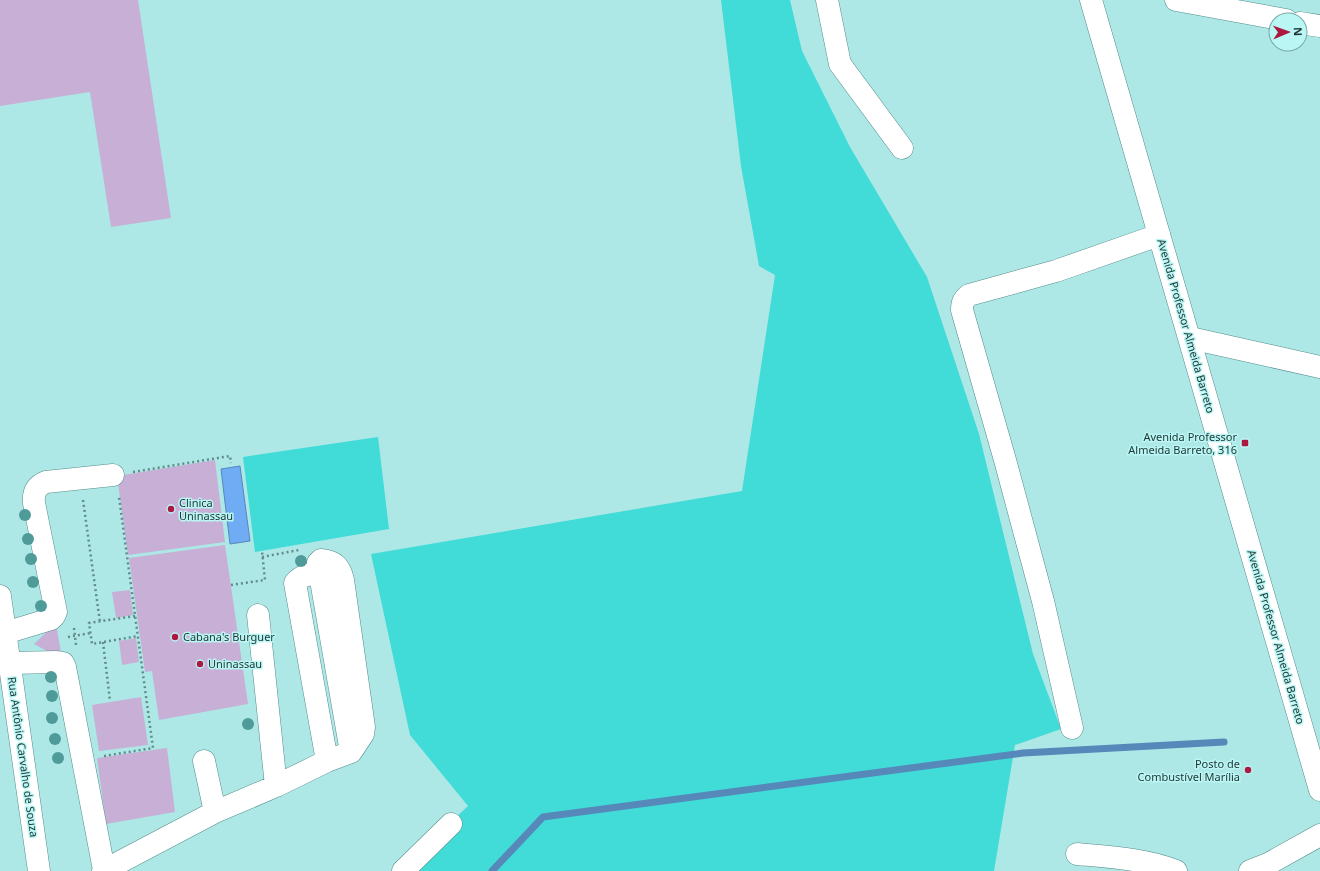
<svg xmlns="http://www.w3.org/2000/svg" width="1320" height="871" font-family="'Noto Sans',sans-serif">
	<rect width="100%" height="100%" fill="#ade8e6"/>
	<path fill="#41dbd8" d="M721 0H790L802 51 850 147 927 277 979 434 1033 654 1061 729 1015 745 994 871H399L468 806 410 735 371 554 742 491 775 275 759 266 741 166Z
		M378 437 389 529 255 552 243 457Z"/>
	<path fill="#6facf3" stroke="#5688ba" d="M240 466 250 541 230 544 221 469Z"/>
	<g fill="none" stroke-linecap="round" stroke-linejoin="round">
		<path stroke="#5688ba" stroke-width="7" d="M492 871 543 817 1023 753 1224 742"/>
	</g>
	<path fill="#c8afd6" d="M0 0H138L171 218 111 227 90 92 0 106Z
		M215 460 225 542 128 555 117 476Z
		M225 545 248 704 159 720 152 671 145 672 129 558Z
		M130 590 133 615 116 618 112 592Z
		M56 623 62 659 34 644Z
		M136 638 139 662 122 665 119 641Z
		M141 697 148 745 99 751 92 705Z
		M167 748 175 812 106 824 97 758Z"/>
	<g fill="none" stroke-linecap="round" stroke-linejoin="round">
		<g stroke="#538c8b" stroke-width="23">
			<path id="minor" d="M827 0 840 64 902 148
				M1176 0 1286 20
				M1300 23 1320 26
				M1190 338 1320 367
				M321 573C311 574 302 574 295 583L327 761
				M0 596 39 871
				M258 615 276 786
				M5 633 51 619 54 616 56 612 34 503C33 493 36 486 46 482L113 475
				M10 663 57 662 63 663 65 667 104 870
				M1072 728 1043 601 1005 460 962 310C962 303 963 300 969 295L1056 271 1159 235
				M204 761 215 812
				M1077 854C1110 857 1145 859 1176 871
				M103 871 215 812 276 786 327 761 351 752 363 734 364 727 343 580C340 567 335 561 321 560L318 563 351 752
				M403 871 451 824
				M1250 871 1268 864 1320 835"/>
		</g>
		<g stroke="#538c8b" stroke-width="23">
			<path id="major" d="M1091 0 1320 790"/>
		</g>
		<path stroke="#628b8a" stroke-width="2.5" stroke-dasharray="2 3" stroke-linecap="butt" d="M133 472 230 456 231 463
			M83 500 100 622
			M262 557 299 550
			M231 585 265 580 262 551
			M135 616 89 623 92 644 138 636
			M74 628 76 645
			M68 637 91 633
			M103 642 110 701
			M104 756 153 748 119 497"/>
		<use href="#minor" stroke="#fff" stroke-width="22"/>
		<use href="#major" stroke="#fff" stroke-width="22"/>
	</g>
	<g fill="#4e9b99">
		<circle cx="25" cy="515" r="6"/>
		<circle cx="28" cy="539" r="6"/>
		<circle cx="31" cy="559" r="6"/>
		<circle cx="301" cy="561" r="6"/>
		<circle cx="33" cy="582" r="6"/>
		<circle cx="41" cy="606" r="6"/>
		<circle cx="51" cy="677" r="6"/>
		<circle cx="52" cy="696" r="6"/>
		<circle cx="52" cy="718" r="6"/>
		<circle cx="248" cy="724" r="6"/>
		<circle cx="55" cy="739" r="6"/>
		<circle cx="58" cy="758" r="6"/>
	</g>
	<g fill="#ac1840" stroke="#baf6f4" stroke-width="1.5">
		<rect x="1241" y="439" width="8" height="8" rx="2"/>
		<circle cx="171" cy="509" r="4"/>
		<circle cx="175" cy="637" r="4"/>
		<circle cx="200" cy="664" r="4"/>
		<circle cx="1248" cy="770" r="4"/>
	</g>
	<g text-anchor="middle" stroke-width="3" stroke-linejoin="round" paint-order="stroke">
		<g font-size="11" fill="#1d3534" stroke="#baf6f4">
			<text transform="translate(1186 326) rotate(74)" y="4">Avenida Professor Almeida Barreto</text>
			<text transform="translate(1276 637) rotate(74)" y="4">Avenida Professor Almeida Barreto</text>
			<text transform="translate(23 757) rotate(82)" y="4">Rua Antônio Carvalho de Souza</text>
		</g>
		<g font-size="11" fill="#1d3534" stroke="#baf6f4" text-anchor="start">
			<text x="1237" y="441" text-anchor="end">Avenida Professor<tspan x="1237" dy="13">Almeida Barreto, 316</tspan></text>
			<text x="179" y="507">Clinica<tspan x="179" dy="13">Uninassau</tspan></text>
			<text x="183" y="641">Cabana's Burguer</text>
			<text x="208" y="668">Uninassau</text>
			<text x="1240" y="768" text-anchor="end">Posto de<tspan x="1240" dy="13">Combustível Marília</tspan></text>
		</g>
	</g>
	<g transform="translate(1288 32) rotate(88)"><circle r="19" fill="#baf6f4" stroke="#7ba9a7"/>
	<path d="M0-3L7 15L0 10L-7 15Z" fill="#ac1840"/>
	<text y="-6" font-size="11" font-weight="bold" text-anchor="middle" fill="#1d3534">N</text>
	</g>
</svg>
